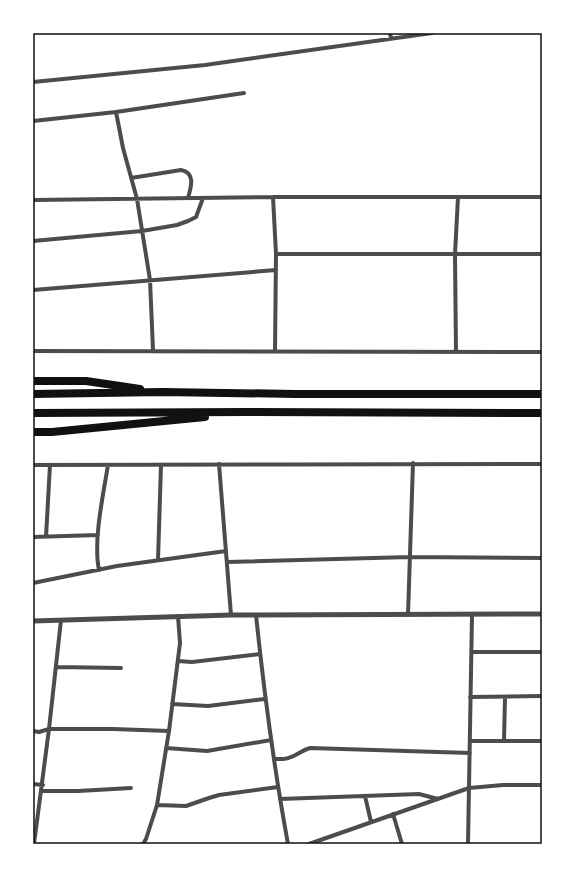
<svg xmlns="http://www.w3.org/2000/svg" width="575" height="877" font-family="Overpass,sans-serif">
	<rect width="100%" height="100%" fill="#fff"/>
	<g fill="none" stroke-linecap="round" stroke-linejoin="round">
		<path stroke="#4c4c4c" stroke-width="4" d="M390 33 391 39
			M33 82 205 65 432 33
			M116 112 123 148 137 199 150 280 153 350
			M33 121 116 112 244 93
			M131 178 181 170C196 173 191 187 188 198
			M273 197 276 254H542
			M33 200 273 197H542
			M33 241 142 231 177 225 188 221 196 217 203 198
			M33 290 276 270
			M33 351 542 352
			M275 351 276 254
			M456 352 455 254 458 197
			M219 464 231 615
			M33 465C203 466 372 463 542 464
			M33 537 98 535
			M46 537 50 465
			M158 560 161 465
			M227 562 410 557 542 558
			M99 570C93 541 103 496 108 465
			M33 583 117 566 226 551
			M256 615C264 692 274 768 288 844
			M408 615 413 463
			M472 652H542
			M178 661 192 662 260 654
			M57 667 121 668
			M470 697 542 696
			M172 704 208 706 265 699
			M33 731 39 732 49 729H113L169 731
			M470 741H542
			M504 741 505 697
			M166 748 207 751 271 740
			M274 759C280 759 285 760 291 757 298 755 302 750 310 748L470 753
			M33 784 43 785
			M42 791H78L131 788
			M365 796 371 822
			M280 799 419 794 438 799
			M157 805 186 806 209 798 219 795 278 787
			M393 814 402 844
			M34 844 49 729 61 620
			M143 844 146 839 157 805 169 731 180 643 178 616
			M309 844 469 788 503 785H542
			M468 844 472 615"/>
		<path stroke="#4c4c4c" stroke-width="5" d="M33 621 231 615 542 614"/>
		<path stroke="#111" stroke-width="8" d="M33 381H86L140 389
			M33 394 163 392 296 394H542
			M33 413 246 412 542 413
			M33 432H52L205 417"/>
	</g>
	<rect width="575" height="877" fill="none" stroke="#ffffff" stroke-width="68"/>
	<rect x="34" y="34" width="507" height="809" fill="none" stroke="#111" stroke-width="1.5"/>
</svg>
